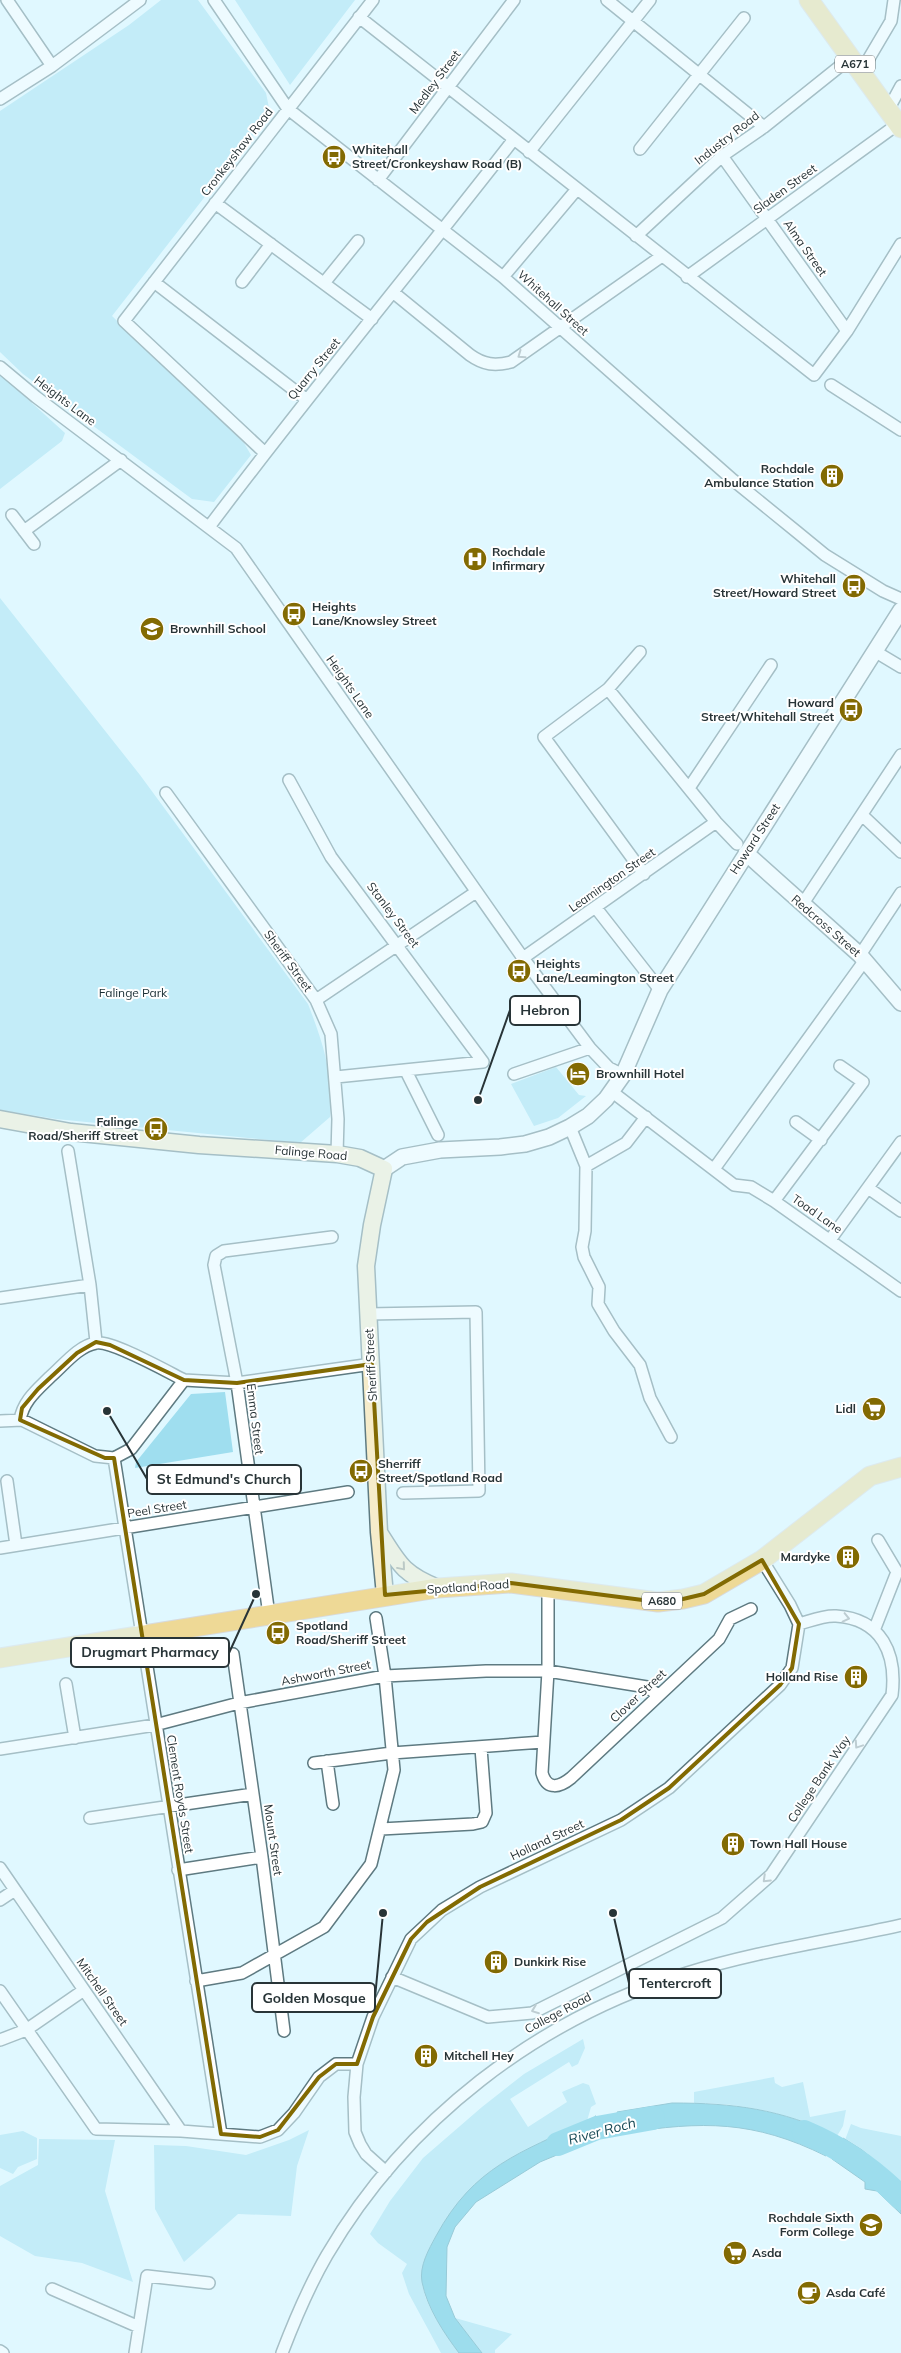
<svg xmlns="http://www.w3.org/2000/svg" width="901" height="2353" font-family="Mulish,sans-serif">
	<rect width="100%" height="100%" fill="#e0f8ff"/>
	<path fill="#9fdeef" d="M161 0H198L266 93 270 113 112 316 244 443 251 455 214 502 192 499 23 374 0 352V111L129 25Z
		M235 0H355L290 85Z
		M0 374 65 433 62 441 0 489Z
		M0 598 140 775 308 1004C322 1040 335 1078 330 1117L300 1143 56 1119 0 1110Z
		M556 1067 579 1095 586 1096 558 1118 534 1126 511 1084Z
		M225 1392 233 1452 135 1468 136 1462 191 1394Z
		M583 2039 585 2048 578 2064 572 2067 569 2062 510 2099 528 2127 567 2102 562 2092 583 2083 589 2085 596 2104 591 2107 587 2121C520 2153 474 2166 436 2236 429 2248 421 2267 422 2282 425 2307 445 2333 459 2353H441L409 2294 402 2273 407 2264 378 2243 370 2234 390 2201 423 2158 482 2107 524 2074Z
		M774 2077 775 2083 782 2087 803 2082 810 2117 846 2110 843 2126 837 2136C792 2114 745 2103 694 2103V2092Z
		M851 2124 861 2128 901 2136V2182L862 2150 845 2140Z
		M309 2130 297 2166 291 2216 238 2214 184 2262 155 2209 154 2145 186 2146 246 2155 289 2140Z
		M23 2131 37 2138V2159L18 2167 13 2174 0 2168V2135Z
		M39 2139 115 2140 105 2191 133 2282 82 2263 35 2256 0 2236V2186L38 2165Z
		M455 2318 512 2334 495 2350V2353H482Z"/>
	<path fill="#4cbdd8" stroke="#4194a8" d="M672 2103C734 2103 781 2109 837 2136L826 2156C753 2120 703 2121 624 2133L617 2112Z
		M595 2116H596L603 2137 595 2139Z
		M587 2121 588 2142 540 2162 476 2202 455 2227 447 2247 446 2296 455 2318 482 2353H459C444 2333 427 2308 422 2282 419 2266 429 2249 436 2236 474 2166 520 2153 587 2121Z
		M843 2138 862 2150 901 2182V2214L877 2191 865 2189V2182L832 2159Z"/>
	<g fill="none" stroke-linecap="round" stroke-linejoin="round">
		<path stroke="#4cbdd8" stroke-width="24" d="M804 2132C842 2148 872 2168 901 2198
			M558 2144 597 2128 653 2118"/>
		<g stroke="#5e7a81" stroke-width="14">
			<path id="minor" d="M7 0 52 66
				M214 0 288 109 503 277 733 480 797 532 825 555 883 591 901 599
				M607 0 764 127
				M359 17 814 375 847 331 901 244
				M868 60 891 21 894 0
				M0 99 52 66 140 0
				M888 110 901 86
				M640 149 744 18
				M529 152 650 0
				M722 156 847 331
				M378 180 514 0
				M215 203 372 319
				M636 236 722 156 764 127 839 67
				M503 277 577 189
				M687 277 898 124
				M154 282 307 400
				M242 282 271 244
				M324 283 358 241
				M394 293 470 355C484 365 495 366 511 362L662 256
				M0 367 36 397 236 548 523 958 590 1048 609 1068 623 1075
				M831 385 901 430
				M265 453 124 321 373 0
				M12 515 34 544
				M209 527C307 396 413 269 514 139
				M24 531 121 460
				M640 652 608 689 544 737 644 874
				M876 652 901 667
				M608 689 716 822 737 844
				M289 780 331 857 483 1062 336 1077
				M689 788 771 665
				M166 793 316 1000 331 1034 338 1119 337 1154
				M862 815 901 852
				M802 905 901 755
				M596 908 660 990
				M860 955 901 893
				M523 958 716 822
				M316 1000 476 892
				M406 1071 438 1135
				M514 1074 590 1048
				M611 1091 734 1185 751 1187 774 1201 901 1291
				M796 1122 821 1140
				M570 1127 586 1166 585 1231 582 1247 584 1257 599 1287 598 1304 614 1331 640 1365 650 1398 671 1437
				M68 1151 90 1285 96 1342
				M586 1166 626 1143 646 1117
				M714 1169 865 960
				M868 1188 901 1211
				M774 1201 863 1082 840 1066
				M830 1240 901 1142
				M0 1298 90 1285
				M368 1314 476 1312 479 1491 403 1493
				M184 1380 237 1383 372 1364
				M0 1421 22 1420 95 1456 114 1458 131 1449 184 1380C168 1372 111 1340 96 1343 78 1346 63 1366 50 1377 37 1390 23 1401 20 1420
				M114 1458 221 2134
				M7 1481 16 1545
				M0 1548 348 1492
				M548 1587V1671L542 1773C547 1791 560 1787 571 1778L719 1639 730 1619 751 1609
				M269 1615 237 1383 214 1265 216 1256 224 1251 332 1237
				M875 1628 897 1572 878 1540
				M233 1654 262 1857 284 2031
				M66 1684 75 1738
				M0 1749 155 1725 239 1703 385 1676 486 1671H548L647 1687 658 1695
				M327 1761 333 1804
				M314 1763 392 1753 543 1742
				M90 1818 253 1794
				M381 1829 473 1824 482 1822 486 1813 481 1748
				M0 1868 181 2131
				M178 1870 262 1857
				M0 1900 15 1890
				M392 1977 488 2017 532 2013 722 1918 771 1875 892 1695C897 1654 882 1619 836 1616 824 1615 810 1621 799 1624
				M196 1981 242 1973 324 1927 371 1864 394 1770 385 1676 376 1618
				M0 1991 96 2129 181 2131 260 2137 278 2130 294 2113 319 2077 336 2064H357
				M0 2040 26 2030 84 1990
				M386 2172 366 2154 360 2144 355 2132 354 2097 357 2064 373 2017 411 1939 442 1910 480 1887 621 1820 669 1788 780 1685 792 1668 799 1624 790 1605 762 1560
				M52 2289 139 2327
				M0 2351 3 2353
				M135 2353 147 2276 209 2283
				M282 2353C295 2319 309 2286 327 2255 406 2120 537 2019 687 1973 757 1951 830 1941 901 1925"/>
		</g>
		<g stroke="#5e7a81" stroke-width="18">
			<path id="tertiary" d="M746 853 860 955 901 1003
				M384 1169 402 1157 440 1150 500 1147 525 1144 549 1137 570 1127 588 1116 606 1099 623 1075 660 990 901 610"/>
		</g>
		<g stroke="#5e7a81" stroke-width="19">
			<path id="secondary" d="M0 1119 71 1132 199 1145 337 1154 360 1158 384 1169 372 1225 366 1266 379 1532 385 1595
				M380 1534C399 1564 403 1574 438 1588"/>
		</g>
		<g stroke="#d8dadb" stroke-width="21">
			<path id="primary" d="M809 0 901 128
				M0 1658 438 1588 511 1583 658 1602 683 1599 704 1594 762 1560 870 1476 901 1467"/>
		</g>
		<use href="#minor" stroke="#fff" stroke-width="11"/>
		<use href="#tertiary" stroke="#fff" stroke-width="15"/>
		<use href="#secondary" stroke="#f6ecca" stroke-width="16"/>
		<use href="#primary" stroke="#eed996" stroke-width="19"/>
	</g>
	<defs><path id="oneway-chevron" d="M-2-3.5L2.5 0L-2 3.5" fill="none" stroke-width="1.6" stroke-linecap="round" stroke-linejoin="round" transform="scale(1.25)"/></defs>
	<g stroke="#949a9b">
		<use href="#oneway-chevron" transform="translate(521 355) rotate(145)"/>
		<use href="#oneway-chevron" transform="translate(846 1618) rotate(13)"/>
		<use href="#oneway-chevron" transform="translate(858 1745) rotate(124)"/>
		<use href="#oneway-chevron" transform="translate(766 1879) rotate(136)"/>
		<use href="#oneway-chevron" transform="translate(535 2010) rotate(159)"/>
	</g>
	<use stroke="#8f9080" href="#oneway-chevron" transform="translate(402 1567) rotate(50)"/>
	<path d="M0 0H901V2353H0ZM96 1342 110 1345 184 1380 237 1383 372 1364 385 1595 511 1583 658 1602 683 1599 704 1594 762 1560 799 1624 792 1668 780 1685 669 1788 621 1820 480 1887 427 1922 411 1939 373 2017 357 2064H336L319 2077 278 2130 260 2137 221 2134 114 1458H105L20 1420 22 1408 38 1389 77 1353Z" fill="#e0f8ff" fill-opacity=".55" fill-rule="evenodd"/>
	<path fill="none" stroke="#826a02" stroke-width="4" stroke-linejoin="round" d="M96 1342 110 1345 184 1380 237 1383 372 1364 385 1595 511 1583 658 1602 683 1599 704 1594 762 1560 799 1624 792 1668 780 1685 669 1788 621 1820 480 1887 427 1922 411 1939 373 2017 357 2064H336L319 2077 278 2130 260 2137 221 2134 114 1458H105L20 1420 22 1408 38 1389 77 1353Z"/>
	<defs>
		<g id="bus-disc" transform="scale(1.25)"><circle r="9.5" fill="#826a02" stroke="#fff"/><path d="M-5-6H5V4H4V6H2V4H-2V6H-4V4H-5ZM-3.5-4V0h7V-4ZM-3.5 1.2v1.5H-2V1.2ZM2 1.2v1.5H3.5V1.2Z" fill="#fff"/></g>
		<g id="building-disc" transform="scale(1.25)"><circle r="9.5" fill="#826a02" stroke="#fff"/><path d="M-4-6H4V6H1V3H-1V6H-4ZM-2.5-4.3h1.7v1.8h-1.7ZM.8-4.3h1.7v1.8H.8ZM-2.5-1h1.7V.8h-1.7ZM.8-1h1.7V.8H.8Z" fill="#fff"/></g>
		<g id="hospital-disc" transform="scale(1.25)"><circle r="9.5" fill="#826a02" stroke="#fff"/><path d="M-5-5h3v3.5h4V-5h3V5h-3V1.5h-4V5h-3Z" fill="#fff"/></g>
		<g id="school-disc" transform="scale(1.25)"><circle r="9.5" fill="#826a02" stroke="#fff"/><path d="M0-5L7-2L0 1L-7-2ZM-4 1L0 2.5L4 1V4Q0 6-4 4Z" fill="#fff"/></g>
		<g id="hotel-disc" transform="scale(1.25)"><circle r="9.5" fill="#826a02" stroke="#fff"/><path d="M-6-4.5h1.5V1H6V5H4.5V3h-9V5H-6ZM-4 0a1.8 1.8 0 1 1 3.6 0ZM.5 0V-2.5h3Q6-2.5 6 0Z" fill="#fff"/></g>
		<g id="supermarket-disc" transform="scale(1.25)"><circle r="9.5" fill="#826a02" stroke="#fff"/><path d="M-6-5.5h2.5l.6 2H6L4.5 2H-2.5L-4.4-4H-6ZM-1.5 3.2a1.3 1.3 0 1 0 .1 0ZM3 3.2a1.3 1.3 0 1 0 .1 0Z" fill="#fff"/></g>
		<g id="university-disc" transform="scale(1.25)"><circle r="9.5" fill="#826a02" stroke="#fff"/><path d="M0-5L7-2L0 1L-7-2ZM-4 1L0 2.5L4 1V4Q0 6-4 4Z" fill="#fff"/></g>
		<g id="cafe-disc" transform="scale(1.25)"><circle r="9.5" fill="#826a02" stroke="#fff"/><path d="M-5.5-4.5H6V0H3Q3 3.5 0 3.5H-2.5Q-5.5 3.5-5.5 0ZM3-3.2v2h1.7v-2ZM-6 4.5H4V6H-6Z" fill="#fff"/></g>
	</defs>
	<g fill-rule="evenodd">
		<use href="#bus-disc" x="334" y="157"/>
		<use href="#building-disc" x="832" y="476"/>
		<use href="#hospital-disc" x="475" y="559"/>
		<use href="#bus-disc" x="854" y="586"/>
		<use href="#bus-disc" x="294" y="614"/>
		<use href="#school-disc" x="152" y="629"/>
		<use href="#bus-disc" x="851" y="710"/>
		<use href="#bus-disc" x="519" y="971"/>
		<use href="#hotel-disc" x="578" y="1074"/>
		<use href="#bus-disc" x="156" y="1129"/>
		<use href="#supermarket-disc" x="874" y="1409"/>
		<use href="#bus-disc" x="361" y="1471"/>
		<use href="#building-disc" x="848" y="1557"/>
		<use href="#bus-disc" x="278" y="1633"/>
		<use href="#building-disc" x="856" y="1677"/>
		<use href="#building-disc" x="733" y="1844"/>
		<use href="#building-disc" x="496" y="1962"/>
		<use href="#building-disc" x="426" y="2056"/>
		<use href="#university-disc" x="871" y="2225"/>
		<use href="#supermarket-disc" x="735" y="2253"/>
		<use href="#cafe-disc" x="809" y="2293"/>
	</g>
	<g text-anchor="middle" stroke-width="4" stroke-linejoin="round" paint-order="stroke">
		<g fill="#fff" stroke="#687173" stroke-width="1">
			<rect x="835" y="55.5" width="40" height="17" rx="4"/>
			<rect x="642" y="1592.5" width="40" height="17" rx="4"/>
		</g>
		<g font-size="11" font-weight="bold" fill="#283437">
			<text x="855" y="68">A671</text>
			<text x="662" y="1605">A680</text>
		</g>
		<g font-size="12" fill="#283437" stroke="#fff">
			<text transform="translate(435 82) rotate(-53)" y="4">Medley Street</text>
			<text transform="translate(727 138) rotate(-38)" y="4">Industry Road</text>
			<text transform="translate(237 152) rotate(-52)" y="4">Cronkeyshaw Road</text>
			<text transform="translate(785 189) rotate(-36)" y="4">Sladen Street</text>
			<text transform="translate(805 248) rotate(55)" y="4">Alma Street</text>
			<text transform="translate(553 303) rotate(42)" y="4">Whitehall Street</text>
			<text transform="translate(314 369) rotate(-51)" y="4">Quarry Street</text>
			<text transform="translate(65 401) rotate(37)" y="4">Heights Lane</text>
			<text transform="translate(350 687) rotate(55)" y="4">Heights Lane</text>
			<text transform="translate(755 839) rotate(-57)" y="4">Howard Street</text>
			<text transform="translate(612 880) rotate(-35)" y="4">Leamington Street</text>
			<text transform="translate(393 915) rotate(53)" y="4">Stanley Street</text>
			<text transform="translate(826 926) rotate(41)" y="4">Redcross Street</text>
			<text transform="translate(288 961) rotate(54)" y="4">Sheriff Street</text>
			<text transform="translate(311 1153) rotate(5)" y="4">Falinge Road</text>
			<text transform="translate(817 1214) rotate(35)" y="4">Toad Lane</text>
			<text transform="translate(371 1365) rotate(-93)" y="4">Sheriff Street</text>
			<text transform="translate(255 1419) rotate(83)" y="4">Emma Street</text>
			<text transform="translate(157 1509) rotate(-9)" y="4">Peel Street</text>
			<text transform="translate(468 1587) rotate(-4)" y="4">Spotland Road</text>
			<text transform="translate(326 1673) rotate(-11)" y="4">Ashworth Street</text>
			<text transform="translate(638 1696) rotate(-43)" y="4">Clover Street</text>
			<text transform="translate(819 1779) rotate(-56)" y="4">College Bank Way</text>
			<text transform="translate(180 1794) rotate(81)" y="4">Clement Royds Street</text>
			<text transform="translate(273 1840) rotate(82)" y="4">Mount Street</text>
			<text transform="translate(547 1840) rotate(-25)" y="4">Holland Street</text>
			<text transform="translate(102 1992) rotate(55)" y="4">Mitchell Street</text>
			<text transform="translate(558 2013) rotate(-28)" y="4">College Road</text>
		</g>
		<g font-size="12" font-weight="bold" fill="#283437" stroke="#fff" text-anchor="start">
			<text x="352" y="154">Whitehall<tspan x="352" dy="14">Street/Cronkeyshaw Road (B)</tspan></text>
			<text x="814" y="473" text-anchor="end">Rochdale<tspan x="814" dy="14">Ambulance Station</tspan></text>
			<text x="492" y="556">Rochdale<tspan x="492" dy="14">Infirmary</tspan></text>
			<text x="836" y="583" text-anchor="end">Whitehall<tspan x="836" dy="14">Street/Howard Street</tspan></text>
			<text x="312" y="611">Heights<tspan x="312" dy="14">Lane/Knowsley Street</tspan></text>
			<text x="170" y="633">Brownhill School</text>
			<text x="834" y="707" text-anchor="end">Howard<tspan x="834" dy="14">Street/Whitehall Street</tspan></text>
			<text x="536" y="968">Heights<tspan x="536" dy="14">Lane/Leamington Street</tspan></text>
			<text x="596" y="1078">Brownhill Hotel</text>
			<text x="138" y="1126" text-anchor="end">Falinge<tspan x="138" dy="14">Road/Sheriff Street</tspan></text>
			<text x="856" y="1413" text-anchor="end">Lidl</text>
			<text x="378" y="1468">Sherriff<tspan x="378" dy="14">Street/Spotland Road</tspan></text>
			<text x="830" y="1561" text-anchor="end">Mardyke</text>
			<text x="296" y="1630">Spotland<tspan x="296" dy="14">Road/Sheriff Street</tspan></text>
			<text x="838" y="1681" text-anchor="end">Holland Rise</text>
			<text x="750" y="1848">Town Hall House</text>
			<text x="514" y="1966">Dunkirk Rise</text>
			<text x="444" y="2060">Mitchell Hey</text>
			<text x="854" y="2222" text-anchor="end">Rochdale Sixth<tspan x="854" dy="14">Form College</tspan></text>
			<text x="752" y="2257">Asda</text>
			<text x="826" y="2297">Asda Café</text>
		</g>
		<g font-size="12" fill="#192d33" stroke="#fff">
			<text x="133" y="997">Falinge Park</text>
		</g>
		<g font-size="14" font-style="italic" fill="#194a56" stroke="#fff">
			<text transform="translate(602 2131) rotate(-15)" y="5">River Roch</text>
		</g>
	</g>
	<path fill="none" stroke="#283437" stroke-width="2" d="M478 1100L510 1010M107 1411L147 1479M256 1594L229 1653M613 1913L629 1983M383 1913L375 1998"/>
	<g fill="#283437" stroke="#fff" stroke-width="2">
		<circle cx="478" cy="1100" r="5"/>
		<circle cx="107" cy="1411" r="5"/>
		<circle cx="256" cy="1594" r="5"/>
		<circle cx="613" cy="1913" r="5"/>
		<circle cx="383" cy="1913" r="5"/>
	</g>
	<g fill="#fff" stroke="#283437" stroke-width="2">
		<rect x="510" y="996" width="70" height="29" rx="5"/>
		<rect x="147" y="1465" width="154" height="29" rx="5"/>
		<rect x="71" y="1638" width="158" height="29" rx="5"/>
		<rect x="629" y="1969" width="92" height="29" rx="5"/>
		<rect x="252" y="1983" width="123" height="29" rx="5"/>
	</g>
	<g font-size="14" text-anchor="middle" font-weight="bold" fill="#283437">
		<text x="545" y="1015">Hebron</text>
		<text x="224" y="1484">St Edmund's Church</text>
		<text x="150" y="1657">Drugmart Pharmacy</text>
		<text x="675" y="1988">Tentercroft</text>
		<text x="314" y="2003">Golden Mosque</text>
	</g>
</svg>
